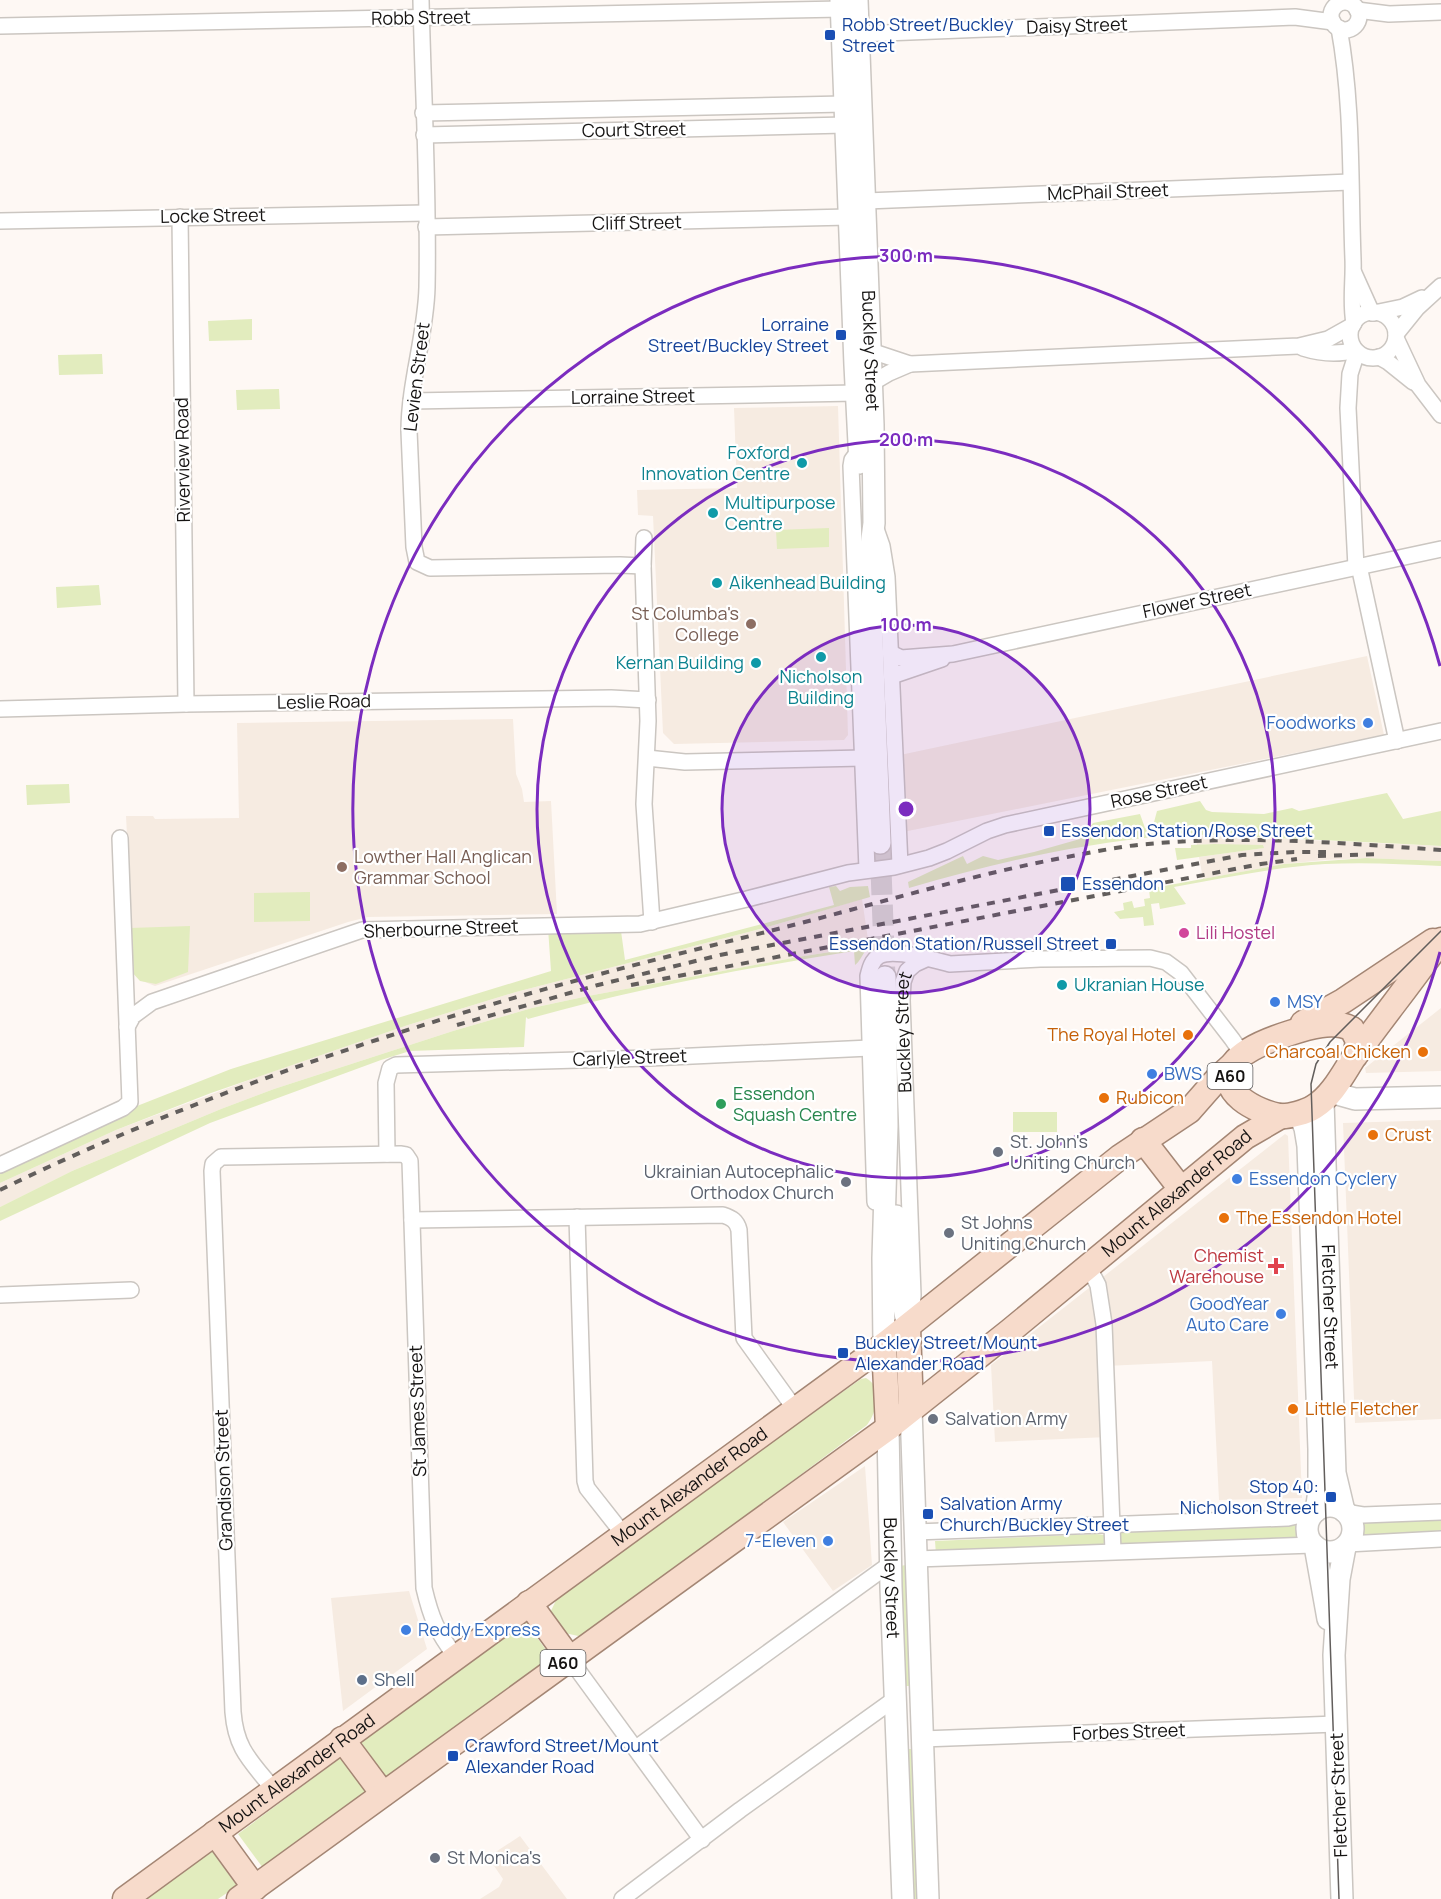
<svg xmlns="http://www.w3.org/2000/svg" width="1441" height="1899" font-family="Manrope,sans-serif">
	<rect width="100%" height="100%" fill="#fef8f4"/>
	<path fill="#f6ebe1" d="M838 406 848 735 844 740 674 744 663 733 653 516 638 515 637 490 737 488 734 408Z
		M1367 656 1384 735 903 832 900 755Z
		M513 719 516 774 522 789 524 802 551 801 557 914 368 917 348 922 155 986 140 980 134 969 126 816H153L155 819 239 818 237 723Z
		M1195 835 1441 846V861L1366 858 1325 860 1284 864 1203 879 1199 857 1263 848 1214 844 1197 845Z
		M862 899 869 946 798 957 588 996 532 1008 453 1031 274 1089 221 1109 72 1171 0 1207V1183L116 1130 257 1077 408 1025 516 992 764 928Z
		M1441 1008V1071L1366 1073 1365 1068Z
		M1441 1120V1419L1355 1423 1343 1123Z
		M1285 1134 1288 1136 1302 1498 1219 1500 1212 1361 1106 1366 1108 1437 995 1442 991 1365Z
		M865 1466 872 1565 833 1591 783 1522Z
		M409 1591 427 1649 343 1711 331 1598Z
		M520 1836 567 1899H480L499 1887 503 1879 488 1857Z"/>
	<path fill="#e2ecbe" d="M252 319V340L209 341 208 321Z
		M102 354 103 374 59 375 58 355Z
		M279 389 280 409 237 410 236 390Z
		M829 528V547L777 549 776 530Z
		M99 585 101 605 57 608 56 587Z
		M69 784 70 803 27 805 26 785Z
		M1387 793 1403 819 1441 811V846C1385 843 1329 840 1273 838 1236 836 1199 833 1163 836 1077 844 991 864 909 888L908 882 963 856 967 864 983 856 998 860 1034 852 1080 839 1093 823 1140 814 1145 828 1153 826 1157 811 1200 801 1206 810 1212 812 1264 814 1292 808 1299 811Z
		M1214 844 1263 845 1264 848 1177 860 1175 848H1191V845Z
		M1366 858 1441 861V866C1402 864 1364 862 1325 864 1275 867 1224 878 1174 887L1186 904 1160 909 1159 903 1151 904 1154 925 1144 926 1143 917 1120 919 1114 912 1124 910 1123 903 1132 901 1134 908 1145 906 1144 899 1150 898 1149 890 1153 888 1284 864Z
		M836 886 840 891 850 887 868 886 870 897 764 928 516 992 408 1025 211 1093 116 1130 0 1183V1170H5L137 1106 231 1069 551 971 548 928 621 931 625 960 834 905 829 887Z
		M310 892V921L254 922V893Z
		M190 926 188 972 156 984 140 981 130 970V928Z
		M869 946C864 951 860 962 855 965L854 951C745 968 635 989 528 1019L526 1017 524 1047 410 1051 381 1060 210 1123 0 1221V1207L72 1171 221 1109 274 1089 453 1031 532 1008 588 996 798 957Z
		M1013 1112H1057V1132H1013Z
		M866 1378C883 1387 877 1412 867 1425L583 1637 560 1632 549 1615 560 1592 861 1379Z
		M1441 1518V1534L1362 1536 1357 1531 1358 1523 1361 1521Z
		M1296 1523 1301 1528 1302 1533 1295 1538 1127 1546 1118 1542 1117 1536 1122 1531Z
		M1096 1534 1105 1535 1107 1541 1100 1546 936 1555 935 1541Z
		M906 1565 915 1679 910 1686H903L900 1566Z
		M526 1622 551 1657 386 1777 361 1742Z
		M907 1749H913L922 1899H908Z
		M343 1756 368 1790 263 1868 238 1834Z
		M211 1850 237 1886 218 1899H144Z"/>
	<g fill="none" stroke-linecap="round" stroke-linejoin="round">
		<path stroke="#dbd6d2" stroke-width="21" stroke-dasharray="21 10" stroke-linecap="butt" d="M880 843 885 977"/>
		<g stroke="#cbc6c1" stroke-width="18">
			<g id="street">
				<path d="M421 0C423 95 429 191 427 287 426 335 409 383 409 431L414 547 417 562 430 568 620 565 643 566"/>
				<circle cx="1345" cy="16" r="14"/>
				<path d="M1357 10 1389 14 1441 12"/>
				<path d="M0 26 842 9"/>
				<path d="M1339 28C1353 104 1350 183 1353 259 1354 281 1350 301 1354 323"/>
				<path d="M859 34 1295 17 1333 22"/>
				<path d="M423 113 844 104"/>
				<path d="M424 135 845 125"/>
				<path d="M866 201 1350 182"/>
				<path d="M180 217 186 704"/>
				<path d="M0 221 426 213"/>
				<path d="M426 227 849 217"/>
				<path d="M1354 273 1372 313"/>
				<circle cx="1373" cy="335" r="23"/>
				<path d="M1374 313 1403 307 1422 298"/>
				<path d="M1396 334 1417 308 1441 286"/>
				<path d="M1396 338 1418 385 1441 415"/>
				<path d="M1303 348C1319 353 1338 355 1355 350"/>
				<path d="M871 351 910 364 1299 346 1328 339 1353 325"/>
				<path d="M1379 357 1388 362 1413 382"/>
				<path d="M872 383 889 373 910 364"/>
				<path d="M411 401 856 393"/>
				<path d="M858 452 852 460 851 466 867 869"/>
				<path d="M875 526 882 546 887 577 900 865"/>
				<path d="M644 538 643 566 648 721 644 804 652 922"/>
				<path d="M1359 566 1397 741"/>
				<path d="M1356 567 1348 408 1350 374 1357 352"/>
				<path d="M891 653 901 658 953 654 1441 549"/>
				<path d="M892 676 942 659"/>
				<path d="M0 709 186 704 611 698 648 700"/>
				<path d="M647 758 685 762 863 758"/>
				<path d="M127 1027 133 1016 152 1002 362 930 640 924 747 899 848 873 894 867 929 858 947 851 987 831 1005 825 1441 731"/>
				<path d="M387 1154 386 1083 390 1068 396 1065 649 1058 870 1048"/>
				<path d="M0 1165 123 1108 130 1102 120 838"/>
				<path d="M875 1202 868 976C870 968 872 960 879 956 893 948 935 960 950 964L1040 959 1150 958 1166 962 1181 973 1232 1039 1243 1055"/>
				<path d="M577 1217 585 1481 587 1488 624 1535"/>
				<path d="M412 1220 723 1215C732 1218 737 1221 739 1230L744 1338 795 1409"/>
				<path d="M1088 1266 1098 1285 1104 1324 1113 1551"/>
				<path d="M0 1295 131 1290"/>
				<path id="s1" d="M912 1310 913 1295 902 1000 903 982 907 971 915 964 926 959"/>
				<path d="M1345 1512 1363 1515 1441 1512"/>
				<path d="M915 1532 1288 1518 1314 1512"/>
				<path d="M1347 1544 1441 1539"/>
				<path d="M916 1559 1313 1545"/>
				<path d="M569 1658 702 1840"/>
				<path d="M922 1739 1336 1724"/>
				<path d="M636 1748 890 1564"/>
				<path d="M274 1790C251 1761 236 1750 233 1712L212 1171 213 1164 221 1157 400 1154 406 1155 410 1161 424 1588C431 1618 437 1632 456 1657"/>
				<path d="M622 1899 740 1810 889 1703 895 1701"/>
			</g>
		</g>
		<g stroke="#cbc6c1" stroke-width="24">
			<g id="secondary">
				<path d="M841 0 855 365 860 463"/>
				<path id="s2" d="M857 0 873 425 874 523 869 562 880 843"/>
				<path d="M1330 1092 1355 1099 1441 1097"/>
				<path id="s3" d="M1323 1101 1335 1473 1344 1511"/>
				<path d="M1299 1113 1305 1128 1308 1146 1319 1449V1491L1316 1511"/>
				<path d="M896 1216 904 1308 908 1327"/>
				<path d="M884 1345 883 1258 887 1126 885 977"/>
				<path d="M911 1409 928 1899"/>
				<path id="s4" d="M888 1428 891 1587 903 1899"/>
				<circle cx="1330" cy="1529" r="23"/>
				<path d="M1315 1546 1328 1619"/>
				<path d="M1342 1899 1334 1655 1339 1579 1345 1547"/>
			</g>
		</g>
		<g stroke="#a48674" stroke-width="27">
			<g id="primary">
				<path d="M1303 1023 1343 1001 1433 941"/>
				<path d="M1355 1056 1358 1041 1352 1029C1334 1019 1308 1027 1290 1033 1274 1038 1244 1049 1234 1063 1214 1092 1258 1112 1279 1116 1289 1117 1306 1112 1314 1107 1332 1096 1343 1074 1354 1057L1355 1056C1383 1017 1413 980 1441 940"/>
				<path d="M1143 1140 1181 1189"/>
				<path d="M908 1327 911 1409"/>
				<path d="M884 1345 888 1428"/>
				<path d="M529 1603 569 1658"/>
				<path d="M342 1739 383 1794"/>
				<path d="M215 1833 255 1888"/>
				<path id="s5" d="M125 1899 884 1345 1120 1157 1189 1111 1218 1078 1240 1058"/>
				<path id="s6" d="M239 1899 888 1428 1010 1331 1245 1137 1281 1116"/>
			</g>
		</g>
		<use href="#street" stroke="#fff" stroke-width="15"/>
		<use href="#secondary" stroke="#fff" stroke-width="21"/>
		<use href="#primary" stroke="#f7dbcb" stroke-width="24"/>
		<path stroke="#625e5c" stroke-width="1.5" d="M1339 1899 1311 1084 1316 1064 1330 1042 1441 931"/>
		<path stroke="#625e5c" stroke-width="4" stroke-dasharray="8 8" stroke-linecap="butt" d="M1318 856 1380 854
			M631 985 1261 864 1297 859
			M457 1025 598 985 720 955 1242 855 1294 852H1326
			M0 1190C182 1101 383 1033 578 980 651 960 724 943 797 924 887 901 975 874 1067 857 1094 852 1121 846 1148 844 1245 835 1344 843 1441 850"/>
	</g>
	<circle cx="906" cy="809" r="184" fill="#7b2cbf" fill-opacity=".12"/>
	<g fill="none" stroke="#7b2cbf" stroke-width="3">
		<circle cx="906" cy="809" r="184"/>
		<circle cx="906" cy="809" r="369"/>
		<path d="M1440 952A553 553 0 1 1 1440 666"/>
	</g>
	<g fill="#1a4fb4" stroke="#fff" stroke-width="2">
		<rect x="824" y="29" width="12" height="12" rx="3"/>
		<rect x="835" y="329" width="12" height="12" rx="3"/>
		<rect x="1043" y="825" width="12" height="12" rx="3"/>
		<rect x="1060" y="876" width="16" height="16" rx="3"/>
		<rect x="1105" y="938" width="12" height="12" rx="3"/>
		<rect x="837" y="1347" width="12" height="12" rx="3"/>
		<rect x="1325" y="1491" width="12" height="12" rx="3"/>
		<rect x="922" y="1508" width="12" height="12" rx="3"/>
		<rect x="447" y="1750" width="12" height="12" rx="3"/>
	</g>
	<g fill="#0f9aa8" stroke="#fff" stroke-width="2">
		<circle cx="802" cy="463" r="6"/>
		<circle cx="713" cy="513" r="6"/>
		<circle cx="717" cy="583" r="6"/>
		<circle cx="821" cy="657" r="6"/>
		<circle cx="756" cy="663" r="6"/>
		<circle cx="1062" cy="985" r="6"/>
	</g>
	<g fill="#8d6e63" stroke="#fff" stroke-width="2">
		<circle cx="751" cy="624" r="6"/>
		<circle cx="342" cy="867" r="6"/>
	</g>
	<g fill="#3f7fe0" stroke="#fff" stroke-width="2">
		<circle cx="1368" cy="723" r="6"/>
		<circle cx="1275" cy="1002" r="6"/>
		<circle cx="1152" cy="1074" r="6"/>
		<circle cx="1237" cy="1179" r="6"/>
		<circle cx="1281" cy="1314" r="6"/>
		<circle cx="828" cy="1541" r="6"/>
		<circle cx="406" cy="1630" r="6"/>
	</g>
	<circle fill="#d1479c" stroke="#fff" stroke-width="2" cx="1184" cy="933" r="6"/>
	<g fill="#e8710a" stroke="#fff" stroke-width="2">
		<circle cx="1188" cy="1035" r="6"/>
		<circle cx="1423" cy="1052" r="6"/>
		<circle cx="1104" cy="1098" r="6"/>
		<circle cx="1373" cy="1135" r="6"/>
		<circle cx="1224" cy="1218" r="6"/>
		<circle cx="1293" cy="1409" r="6"/>
	</g>
	<circle fill="#2e9e5b" stroke="#fff" stroke-width="2" cx="721" cy="1104" r="6"/>
	<g fill="#6b7280" stroke="#fff" stroke-width="2">
		<circle cx="998" cy="1152" r="6"/>
		<circle cx="846" cy="1182" r="6"/>
		<circle cx="949" cy="1233" r="6"/>
		<circle cx="933" cy="1419" r="6"/>
		<circle cx="435" cy="1858" r="6"/>
	</g>
	<path fill="#e0444e" stroke="#fff" stroke-width="2" d="M1273 1257h6v6h6v6h-6v6h-6v-6h-6v-6h6z"/>
	<circle fill="#5c6f8a" stroke="#fff" stroke-width="2" cx="362" cy="1680" r="6"/>
	<g text-anchor="middle" stroke-width="4.5" stroke-linejoin="round" paint-order="stroke">
		<g fill="#fff" stroke="#5c5a5a" stroke-width="1.5">
			<rect x="1207.5" y="1063" width="45" height="26" rx="4.5"/>
			<rect x="540.5" y="1650" width="45" height="26" rx="4.5"/>
		</g>
		<g font-size="16" font-weight="bold" fill="#161413">
			<text x="1230" y="1082">A60</text>
			<text x="563" y="1669">A60</text>
		</g>
		<g font-size="18" fill="#161413" stroke="#fff">
			<text transform="translate(421 18) rotate(-1)" y="6">Robb Street</text>
			<text transform="translate(1077 26) rotate(-2)" y="6">Daisy Street</text>
			<text transform="translate(634 130) rotate(-1)" y="6">Court Street</text>
			<text transform="translate(1108 192) rotate(-2)" y="6">McPhail Street</text>
			<text transform="translate(213 216) rotate(-1)" y="6">Locke Street</text>
			<text transform="translate(637 223) rotate(-1)" y="6">Cliff Street</text>
			<text dy="6" stroke="none"><textPath href="#s2" startOffset="351">Buckley Street</textPath></text>
			<text transform="translate(417 377) rotate(-83)" y="6">Levien Street</text>
			<text transform="translate(633 397) rotate(-1)" y="6">Lorraine Street</text>
			<text transform="translate(183 460) rotate(-91)" y="6">Riverview Road</text>
			<text transform="translate(1197 601) rotate(-12)" y="6">Flower Street</text>
			<text transform="translate(324 702) rotate(-1)" y="6">Leslie Road</text>
			<text transform="translate(1159 792) rotate(-12)" y="6">Rose Street</text>
			<text transform="translate(441 929) rotate(-2)" y="6">Sherbourne Street</text>
			<text dy="6" stroke="none"><textPath href="#s1" startOffset="278">Buckley Street</textPath></text>
			<text transform="translate(630 1058) rotate(-2)" y="6">Carlyle Street</text>
			<text dy="6" stroke="none"><textPath href="#s6" startOffset="1174">Mount Alexander Road</textPath></text>
			<text dy="6" stroke="none"><textPath href="#s3" startOffset="206">Fletcher Street</textPath></text>
			<text transform="translate(418 1411) rotate(-92)" y="6">St James Street</text>
			<text transform="translate(224 1480) rotate(-92)" y="6">Grandison Street</text>
			<text dy="6" stroke="none"><textPath href="#s5" startOffset="699">Mount Alexander Road</textPath></text>
			<text dy="6" stroke="none"><textPath href="#s4" startOffset="150">Buckley Street</textPath></text>
			<text transform="translate(1129 1732) rotate(-2)" y="6">Forbes Street</text>
			<text dy="6" stroke="none"><textPath href="#s5" startOffset="213">Mount Alexander Road</textPath></text>
			<text transform="translate(1339 1795) rotate(-92)" y="6">Fletcher Street</text>
		</g>
		<g font-size="18" fill="#164399" stroke="#fff" text-anchor="start">
			<text x="842" y="31">Robb Street/Buckley<tspan x="842" dy="21">Street</tspan></text>
			<text x="829" y="331" text-anchor="end">Lorraine<tspan x="829" dy="21">Street/Buckley Street</tspan></text>
			<text x="1061" y="837">Essendon Station/Rose Street</text>
			<text x="1082" y="890">Essendon</text>
			<text x="1099" y="950" text-anchor="end">Essendon Station/Russell Street</text>
			<text x="855" y="1349">Buckley Street/Mount<tspan x="855" dy="21">Alexander Road</tspan></text>
			<text x="1319" y="1493" text-anchor="end">Stop 40:<tspan x="1319" dy="21">Nicholson Street</tspan></text>
			<text x="940" y="1510">Salvation Army<tspan x="940" dy="21">Church/Buckley Street</tspan></text>
			<text x="465" y="1752">Crawford Street/Mount<tspan x="465" dy="21">Alexander Road</tspan></text>
		</g>
		<g font-size="18" fill="#0d838f" stroke="#fff" text-anchor="start">
			<text x="790" y="459" text-anchor="end">Foxford<tspan x="790" dy="21">Innovation Centre</tspan></text>
			<text x="725" y="509">Multipurpose<tspan x="725" dy="21">Centre</tspan></text>
			<text x="729" y="589">Aikenhead Building</text>
			<text x="744" y="669" text-anchor="end">Kernan Building</text>
			<text x="821" y="683" text-anchor="middle">Nicholson<tspan x="821" dy="21">Building</tspan></text>
			<text x="1074" y="991">Ukranian House</text>
		</g>
		<g font-size="18" fill="#785e54" stroke="#fff" text-anchor="end">
			<text x="739" y="620">St Columba's<tspan x="739" dy="21">College</tspan></text>
			<text x="354" y="863" text-anchor="start">Lowther Hall Anglican<tspan x="354" dy="21">Grammar School</tspan></text>
		</g>
		<g font-size="18" fill="#366cbe" stroke="#fff" text-anchor="start">
			<text x="1356" y="729" text-anchor="end">Foodworks</text>
			<text x="1287" y="1008">MSY</text>
			<text x="1164" y="1080">BWS</text>
			<text x="1249" y="1185">Essendon Cyclery</text>
			<text x="1269" y="1310" text-anchor="end">GoodYear<tspan x="1269" dy="21">Auto Care</tspan></text>
			<text x="816" y="1547" text-anchor="end">7-Eleven</text>
			<text x="418" y="1636">Reddy Express</text>
		</g>
		<g font-size="18" fill="#b23c85" stroke="#fff" text-anchor="start">
			<text x="1196" y="939">Lili Hostel</text>
		</g>
		<g font-size="18" fill="#c56008" stroke="#fff" text-anchor="start">
			<text x="1176" y="1041" text-anchor="end">The Royal Hotel</text>
			<text x="1411" y="1058" text-anchor="end">Charcoal Chicken</text>
			<text x="1116" y="1104">Rubicon</text>
			<text x="1385" y="1141">Crust</text>
			<text x="1236" y="1224">The Essendon Hotel</text>
			<text x="1305" y="1415">Little Fletcher</text>
		</g>
		<g font-size="18" fill="#27864d" stroke="#fff" text-anchor="start">
			<text x="733" y="1100">Essendon<tspan x="733" dy="21">Squash Centre</tspan></text>
		</g>
		<g font-size="18" fill="#5b616d" stroke="#fff" text-anchor="start">
			<text x="1010" y="1148">St. John's<tspan x="1010" dy="21">Uniting Church</tspan></text>
			<text x="834" y="1178" text-anchor="end">Ukrainian Autocephalic<tspan x="834" dy="21">Orthodox Church</tspan></text>
			<text x="961" y="1229">St Johns<tspan x="961" dy="21">Uniting Church</tspan></text>
			<text x="945" y="1425">Salvation Army</text>
			<text x="447" y="1864">St Monica's</text>
		</g>
		<g font-size="18" fill="#be3a42" stroke="#fff" text-anchor="end">
			<text x="1264" y="1262">Chemist<tspan x="1264" dy="21">Warehouse</tspan></text>
		</g>
		<g font-size="18" fill="#4e5e75" stroke="#fff" text-anchor="start">
			<text x="374" y="1686">Shell</text>
		</g>
	</g>
	<circle cx="906" cy="809" r="9" fill="#7b2cbf" stroke="#fff" stroke-width="3"/>
	<g font-size="18" text-anchor="middle" font-weight="bold" fill="#7b2cbf" stroke="#fff" stroke-width="4.5" stroke-linejoin="round" paint-order="stroke">
		<text x="906" y="262">300 m</text>
		<text x="906" y="446">200 m</text>
		<text x="906" y="631">100 m</text>
	</g>
</svg>
